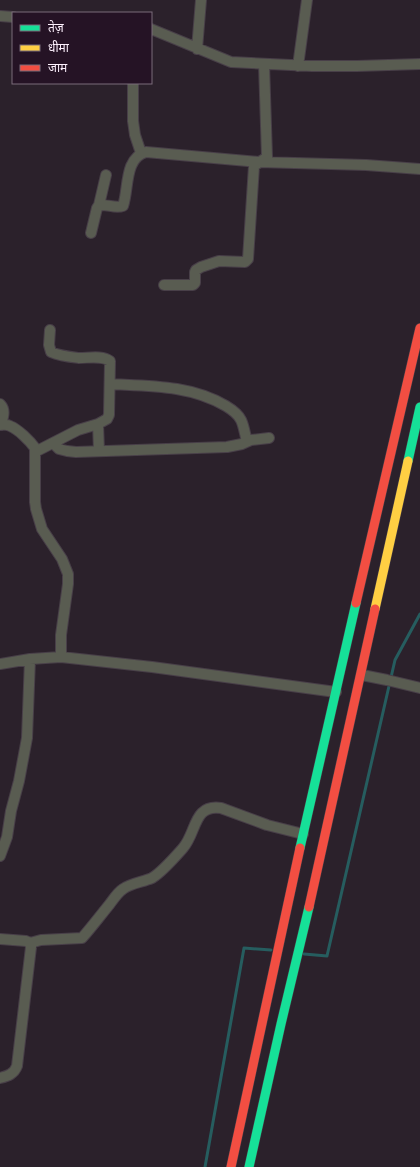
<svg xmlns="http://www.w3.org/2000/svg" width="420" height="1167" font-family="'Source Sans 3','Noto Sans Devanagari',sans-serif">
	<rect width="100%" height="100%" fill="#2b212b"/>
	<g fill="none" stroke-linecap="round" stroke-linejoin="round">
		<path stroke="#265d5f" stroke-width="3" d="M304 954 327 956 395 660 420 614
			M205 1167 244 948 271 950"/>
		<g stroke="#483f48" stroke-width="12">
			<path id="street" d="M0 16 13 17
				M151 29 231 62 312 66H357L420 64
				M197 49 201 0
				M298 66 307 0
				M133 83V121L135 135 141 153
				M99 205 106 175
				M91 233 97 208 99 205C108 204 115 209 123 206 129 189 124 158 146 152L259 162 366 165 420 169
				M164 285H193L195 283V272L196 270 201 267 219 261 245 262 248 259 254 166 267 157 264 64
				M50 330 49 345 51 352C60 356 70 357 79 358 89 358 102 355 110 361L109 415 107 419 98 424 99 451
				M111 384C149 386 191 385 226 406 231 409 238 414 241 420 244 426 245 435 247 441
				M0 404C6 410 3 417 1 425
				M0 425C3 425 7 424 10 426 18 429 30 441 35 448V502L36 509 42 529 62 559 68 574V584L61 635V657
				M53 443 59 449 67 451 76 452 227 447 242 444 251 440 269 438
				M35 452 78 430 98 424
				M0 664 30 659 61 657 152 667 336 692
				M362 675 387 680 420 688
				M0 856 7 837 11 811 19 781 27 738 30 659
				M0 939 26 941 30 943 31 947 17 1066C14 1074 8 1076 0 1078
				M30 943 41 940 82 938C91 928 100 916 109 905 113 900 117 893 123 889 131 883 143 882 152 878 162 872 175 857 183 848 197 832 193 804 221 808L267 825 303 834"/>
		</g>
		<g stroke="#483f48" stroke-width="10">
			<path id="fast" d="M408 461 420 407
				M300 848 356 603
				M249 1167 281 1024 309 907"/>
		</g>
		<g stroke="#483f48" stroke-width="10">
			<path id="slow" d="M375 609 408 461"/>
		</g>
		<g stroke="#483f48" stroke-width="10">
			<path id="jam" d="M356 603 420 328
				M309 907 375 609
				M231 1167 300 848"/>
		</g>
		<use href="#street" stroke="#595c51" stroke-width="10"/>
		<use href="#fast" stroke="#16e098" stroke-width="9"/>
		<use href="#slow" stroke="#ffcf43" stroke-width="9"/>
		<use href="#jam" stroke="#f24e42" stroke-width="9"/>
	</g>
	<rect x="12" y="12" width="140" height="72" fill="#251325" stroke="#7b6c7b"/>
	<rect x="20" y="25" width="20" height="6" fill="#16e098" stroke="#7b6c7b"/>
	<text x="48" y="32" font-size="12" fill="#fdf1fd">तेज़</text>
	<rect x="20" y="45" width="20" height="6" fill="#ffcf43" stroke="#7b6c7b"/>
	<text x="48" y="52" font-size="12" fill="#fdf1fd">धीमा</text>
	<rect x="20" y="65" width="20" height="6" fill="#f24e42" stroke="#7b6c7b"/>
	<text x="48" y="72" font-size="12" fill="#fdf1fd">जाम</text>
</svg>
